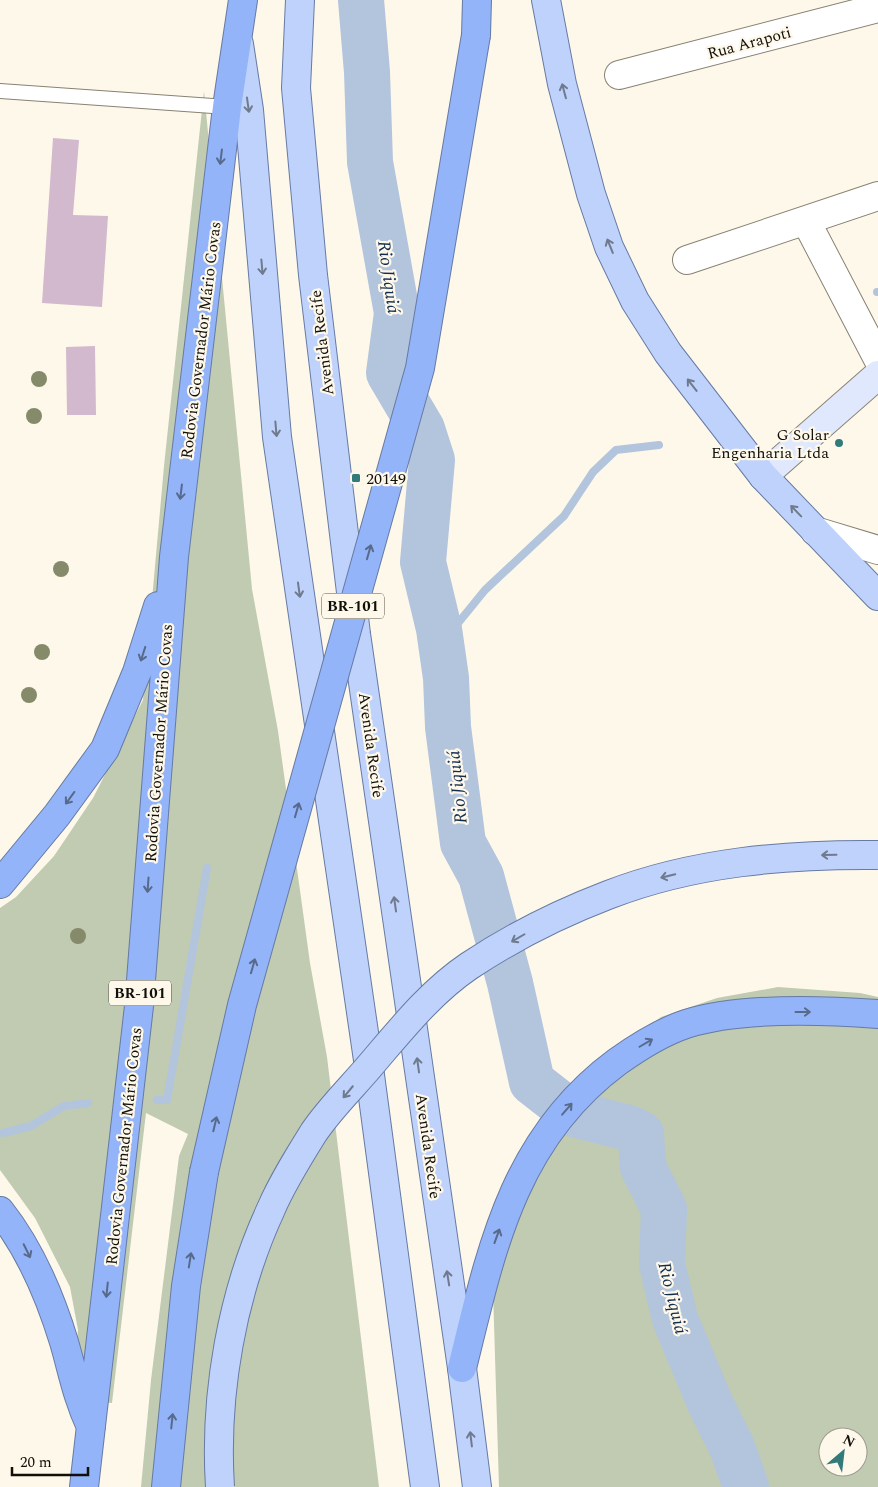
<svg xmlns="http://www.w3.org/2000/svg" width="878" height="1487" font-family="Spectral,serif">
	<rect width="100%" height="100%" fill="#fef8ea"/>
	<path fill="#c0cbb2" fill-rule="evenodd" d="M204 91 252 589 278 731 310 963 327 1057 379 1487H141L151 1380 179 1156 188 1134 146 1113 112 1403 71 1399 78 1330 70 1287 35 1218 0 1170V908L16 897 54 856 93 798 143 700 164 466Z
		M778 987 860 993 878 997V1487H499L492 1258 543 1146 602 1061 661 1017 717 998ZM828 1437H858V1467H828Z"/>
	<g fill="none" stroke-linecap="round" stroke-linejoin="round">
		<path stroke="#b3c4dd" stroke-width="8" d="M877 292H878
			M441 644 485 590 564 516 593 472 616 450 659 445
			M157 1100H167L207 868
			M3 1133 31 1126 64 1106 88 1103"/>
		<path stroke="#b3c4dd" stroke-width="46" d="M361 0 367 72 370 162 397 313 389 373 422 429 432 460 423 562 439 629 446 678 448 727 463 843 481 876 510 983 532 1082 573 1114 629 1128 641 1134 643 1167 664 1209 662 1264 675 1319 710 1403 732 1447 746 1487"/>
	</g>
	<path fill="#d2b9cd" d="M53 138 79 140 73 215 108 216 102 307 42 303Z
		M95 346 96 415H67L66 347Z"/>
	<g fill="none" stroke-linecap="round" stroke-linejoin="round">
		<g stroke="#898273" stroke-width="16">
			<path id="lane" d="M0 91 227 107"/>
		</g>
		<g stroke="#898273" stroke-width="30">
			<path id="street" d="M619 75 878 8
				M806 221 878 359
				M687 260 878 196
				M815 531 878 550"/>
		</g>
		<g stroke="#898273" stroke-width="30">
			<path id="secondary" d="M763 476 878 375"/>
		</g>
		<g stroke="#667aa4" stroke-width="30">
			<path id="primary" d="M300 0 296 88 313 275 356 634 462 1368 477 1487
				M546 0 562 84 591 194 609 247 635 301 668 353 763 476 878 596
				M239 44 249 110 277 437 368 1060 425 1487"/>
		</g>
		<g stroke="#667aa4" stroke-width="30">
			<path id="highway" d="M476 35 477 0
				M0 884 57 815 105 749 137 672 158 606
				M0 1211C30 1249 50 1296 64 1342 73 1373 77 1397 91 1427
				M462 1368C491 1250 513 1139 617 1062 638 1047 662 1032 686 1024 739 1007 823 1010 878 1014
				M84 1487 139 1006 174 557 227 107 243 0
				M166 1487 186 1286 204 1172"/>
		</g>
		<use href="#lane" stroke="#fff" stroke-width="14"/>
		<use href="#street" stroke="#fff" stroke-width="28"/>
		<use href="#secondary" stroke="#dfe8fd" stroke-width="28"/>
		<use href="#primary" stroke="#bed2fb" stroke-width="28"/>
		<use href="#highway" stroke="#93b4f8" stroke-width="28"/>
		<g stroke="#667aa4" stroke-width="30" stroke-linecap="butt">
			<path id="primary-bridge" d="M220 1487C214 1394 232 1293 271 1209 282 1183 299 1156 314 1132 331 1107 355 1084 374 1061 403 1027 432 991 469 966 511 938 561 913 608 895 693 862 787 854 878 855"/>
		</g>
		<g stroke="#667aa4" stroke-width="30" stroke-linecap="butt">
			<path id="highway-bridge" d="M204 1172 242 1005 420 368 476 35"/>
		</g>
		<use href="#primary-bridge" stroke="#bed2fb" stroke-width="28"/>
		<use href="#highway-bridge" stroke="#93b4f8" stroke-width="28"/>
	</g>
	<g fill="#858a6a">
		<circle cx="39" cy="379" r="8"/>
		<circle cx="34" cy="416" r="8"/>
		<circle cx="61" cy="569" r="8"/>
		<circle cx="42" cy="652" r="8"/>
		<circle cx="29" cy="695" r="8"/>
		<circle cx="78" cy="936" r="8"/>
	</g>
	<defs><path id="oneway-shaft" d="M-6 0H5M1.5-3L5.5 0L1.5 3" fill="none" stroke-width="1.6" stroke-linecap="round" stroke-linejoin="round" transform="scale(1.25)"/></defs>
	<g stroke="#707a8e">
		<use href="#oneway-shaft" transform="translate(564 91) rotate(-105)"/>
		<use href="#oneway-shaft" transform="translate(248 105) rotate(82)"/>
		<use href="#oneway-shaft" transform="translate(610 246) rotate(-112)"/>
		<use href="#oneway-shaft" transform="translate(262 267) rotate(85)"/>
		<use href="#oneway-shaft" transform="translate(692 385) rotate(-128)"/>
		<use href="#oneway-shaft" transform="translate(276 429) rotate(85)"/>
		<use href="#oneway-shaft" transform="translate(796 511) rotate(-134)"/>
		<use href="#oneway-shaft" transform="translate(299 590) rotate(82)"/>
		<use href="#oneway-shaft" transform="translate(829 855) rotate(179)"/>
		<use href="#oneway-shaft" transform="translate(668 876) rotate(166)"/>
		<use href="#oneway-shaft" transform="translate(395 904) rotate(-98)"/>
		<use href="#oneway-shaft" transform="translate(518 938) rotate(150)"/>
		<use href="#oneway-shaft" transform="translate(418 1065) rotate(-98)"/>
		<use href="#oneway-shaft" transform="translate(348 1092) rotate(130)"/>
		<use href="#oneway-shaft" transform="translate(448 1278) rotate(-99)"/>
		<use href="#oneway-shaft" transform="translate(471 1439) rotate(-97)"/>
	</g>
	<g stroke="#586a8c">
		<use href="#oneway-shaft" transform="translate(221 157) rotate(97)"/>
		<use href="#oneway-shaft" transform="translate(181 492) rotate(97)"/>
		<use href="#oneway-shaft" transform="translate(369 552) rotate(-74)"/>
		<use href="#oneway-shaft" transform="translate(143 654) rotate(108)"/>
		<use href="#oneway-shaft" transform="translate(70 798) rotate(126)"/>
		<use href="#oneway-shaft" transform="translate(297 810) rotate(-74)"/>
		<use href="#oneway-shaft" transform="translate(148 885) rotate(94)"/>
		<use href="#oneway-shaft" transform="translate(253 966) rotate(-74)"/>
		<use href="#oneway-shaft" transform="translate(803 1012)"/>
		<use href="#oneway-shaft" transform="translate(646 1043) rotate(-30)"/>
		<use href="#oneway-shaft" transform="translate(567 1109) rotate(-49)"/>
		<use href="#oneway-shaft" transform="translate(215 1124) rotate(-77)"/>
		<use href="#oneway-shaft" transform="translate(497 1236) rotate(-70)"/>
		<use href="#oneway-shaft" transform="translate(27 1251) rotate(64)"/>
		<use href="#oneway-shaft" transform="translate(190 1260) rotate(-81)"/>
		<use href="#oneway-shaft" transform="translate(107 1290) rotate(96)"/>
		<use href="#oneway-shaft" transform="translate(172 1421) rotate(-84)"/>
	</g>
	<g fill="#327b7a" stroke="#fef8ea" stroke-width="2">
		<circle cx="839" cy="443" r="5"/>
		<rect x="351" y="473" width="10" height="10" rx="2.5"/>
	</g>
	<g text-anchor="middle" stroke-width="4.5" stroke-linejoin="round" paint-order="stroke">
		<g fill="#fef8ea" stroke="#58554c" stroke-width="1">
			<rect x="322" y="593.5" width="62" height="25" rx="4"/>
			<rect x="109" y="980.5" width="62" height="25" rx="4"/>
		</g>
		<g font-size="15" font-weight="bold" fill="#110f09">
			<text x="353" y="611">BR-101</text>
			<text x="140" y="998">BR-101</text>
		</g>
		<g font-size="16" fill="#110f09" stroke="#fef8ea">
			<text transform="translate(749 42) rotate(-15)" y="6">Rua Arapoti</text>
			<text transform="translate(200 340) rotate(-83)" y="6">Rodovia Governador Mário Covas</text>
			<text transform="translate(321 343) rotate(-97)" y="6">Avenida Recife</text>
			<text transform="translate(158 743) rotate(-86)" y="6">Rodovia Governador Mário Covas</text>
			<text transform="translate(372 745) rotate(82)" y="6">Avenida Recife</text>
			<text transform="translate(123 1146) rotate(-84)" y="6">Rodovia Governador Mário Covas</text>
			<text transform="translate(429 1146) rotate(82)" y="6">Avenida Recife</text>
		</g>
		<g font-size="16" fill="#110f09" stroke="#fef8ea" text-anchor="end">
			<text x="829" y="440">G Solar<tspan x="829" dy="18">Engenharia Ltda</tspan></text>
			<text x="366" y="484" text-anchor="start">20149</text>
		</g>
		<g font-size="18" font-style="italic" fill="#122c4e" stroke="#fef8ea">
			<text transform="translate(389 277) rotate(82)" y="6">Rio Jiquiá</text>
			<text transform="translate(457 787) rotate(-96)" y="6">Rio Jiquiá</text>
			<text transform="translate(673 1298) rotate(76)" y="6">Rio Jiquiá</text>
		</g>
	</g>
	<g transform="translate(843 1452) rotate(28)"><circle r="24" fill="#fef8ea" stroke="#9f9b90"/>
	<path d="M0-4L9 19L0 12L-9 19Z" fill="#327b7a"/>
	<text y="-8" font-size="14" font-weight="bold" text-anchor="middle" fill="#110f09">N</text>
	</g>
	<path d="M12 1467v8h76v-8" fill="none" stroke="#110f09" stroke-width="2.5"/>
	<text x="20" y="1467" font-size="15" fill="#110f09" stroke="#fef8ea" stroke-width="4" paint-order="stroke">20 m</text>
</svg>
